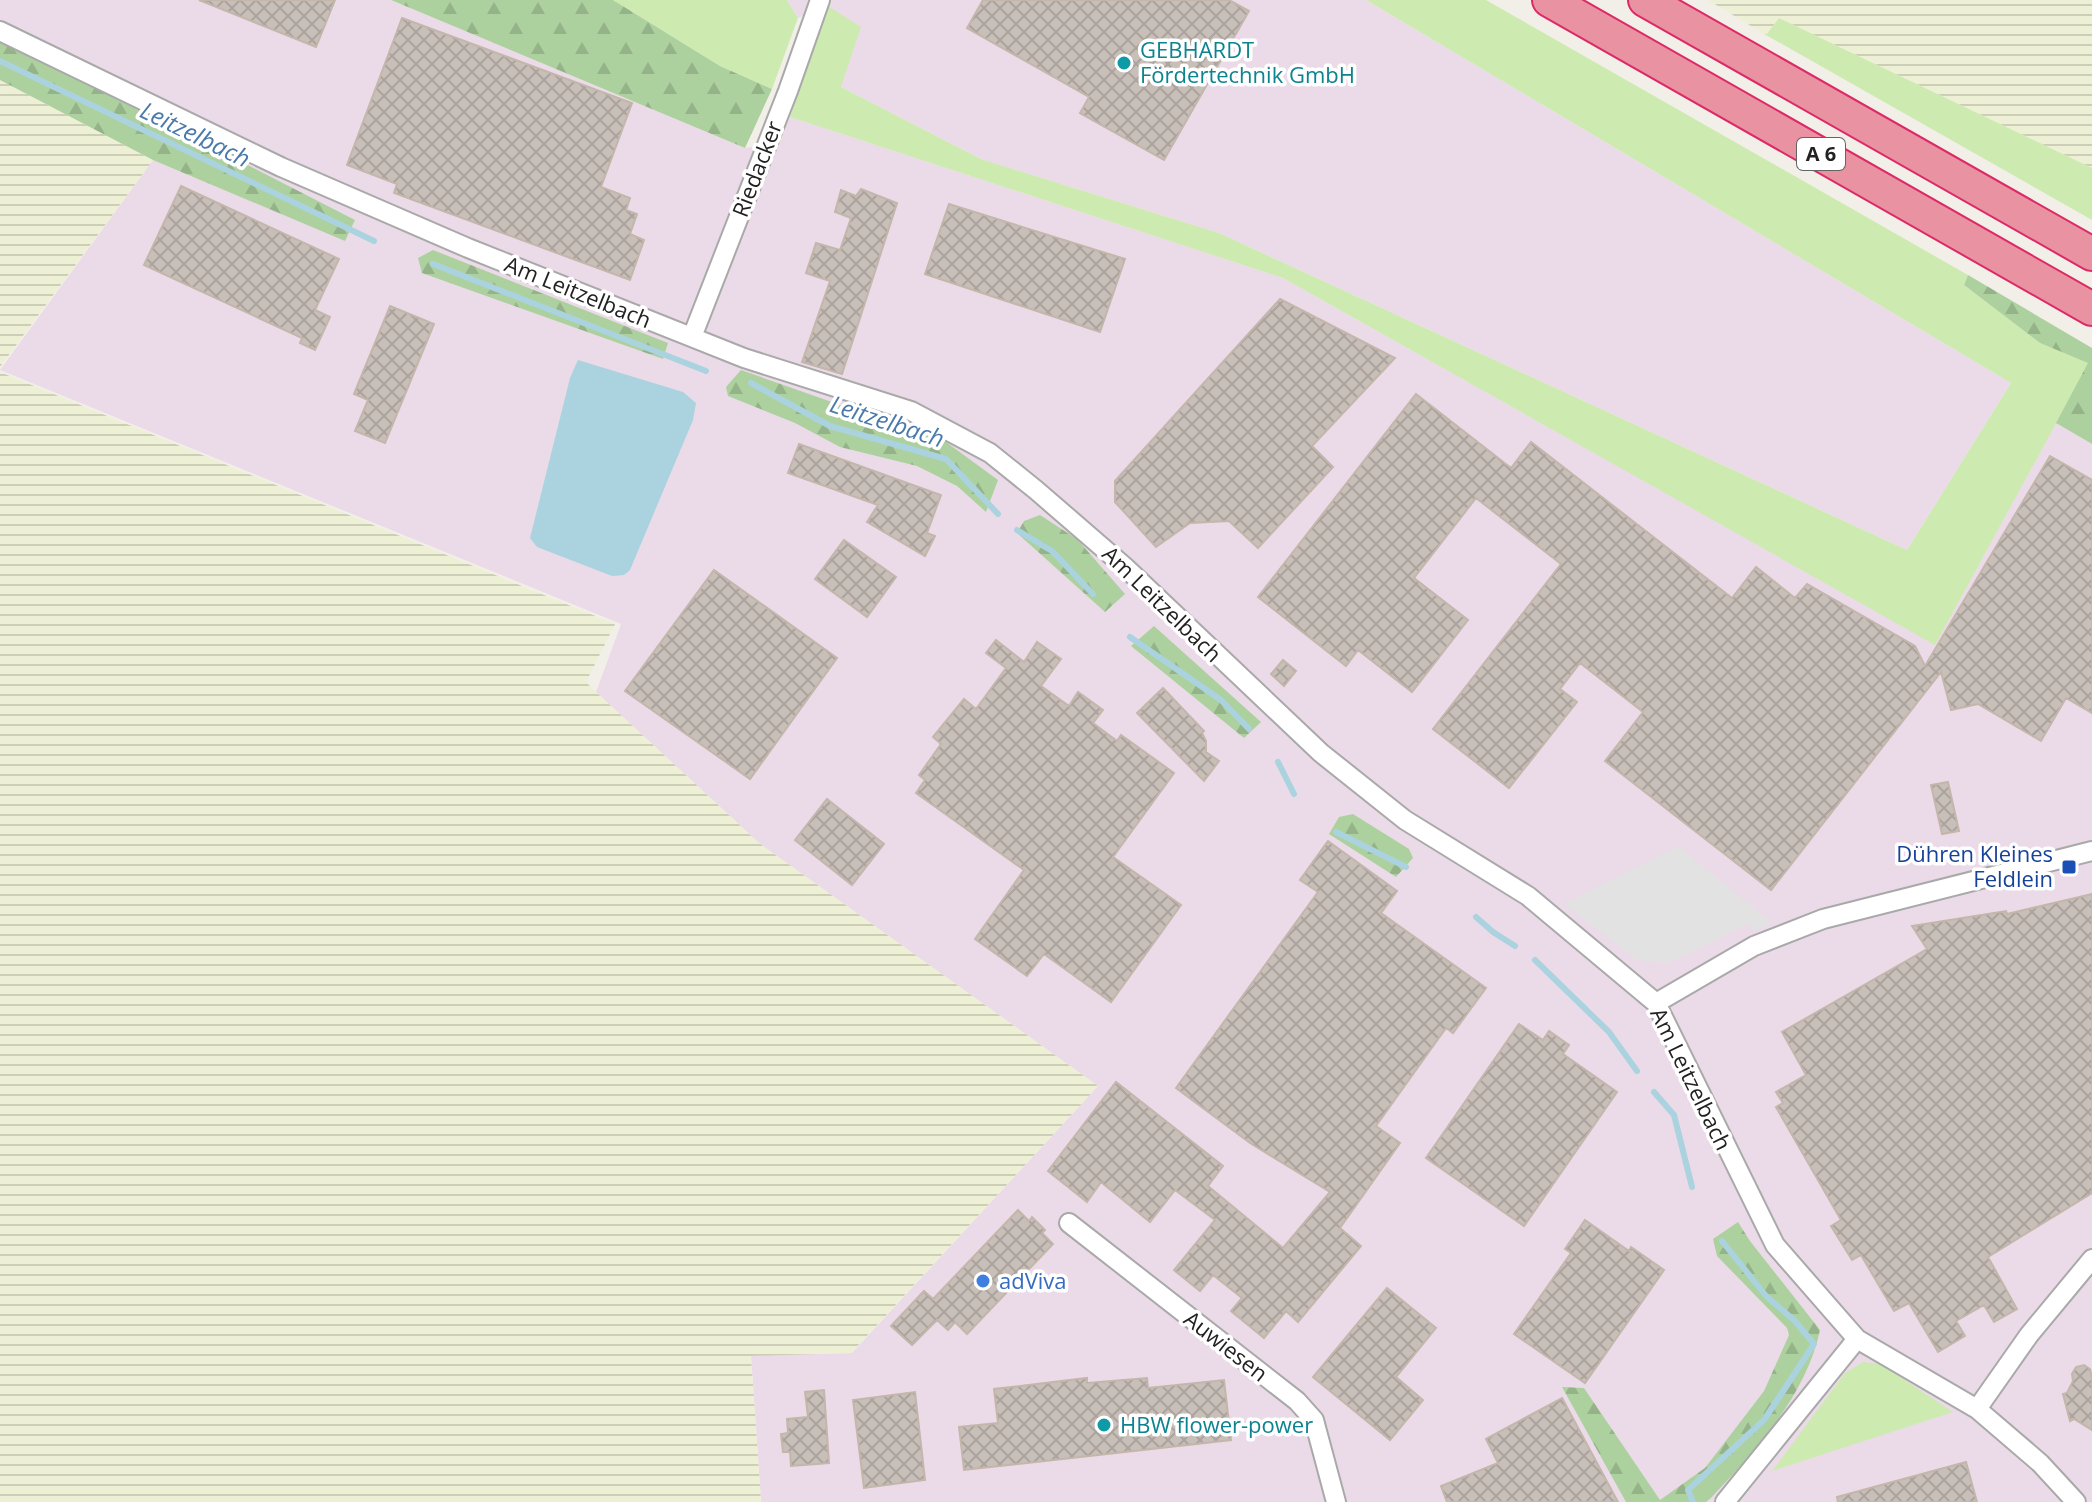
<svg xmlns="http://www.w3.org/2000/svg" width="2092" height="1502" font-family="'Open Sans',sans-serif">
	<defs>
		<pattern id="farmland-rules" width="6" height="5" patternUnits="userSpaceOnUse" patternTransform="scale(2)"><rect width="6" height="5" fill="#eef0d5"/><path d="M0 2.5h6" fill="none" stroke="#ccceb7"/></pattern>
		<pattern id="forest-firs" width="22" height="20" patternUnits="userSpaceOnUse" patternTransform="scale(2)"><rect width="22" height="20" fill="#add19e"/><path d="M5 1l3.5 6h-7zM16 11l3.5 6h-7z" fill="#95b388"/></pattern>
		<pattern id="building-cross-hatch" width="8" height="8" patternUnits="userSpaceOnUse" patternTransform="scale(2)"><rect width="8" height="8" fill="#c7bfb8"/><path d="M0 0l8 8M0 8l8-8" fill="none" stroke="#aba49e"/></pattern>
	</defs>
	<rect width="100%" height="100%" fill="#f2efe9"/>
	<path fill="#ebdbe8" d="M0 0H391L745 148 767 144 778 148 790 117 1283 278 1935 644 2056 423 2092 444V1502H761L751 1355 852 1353 1098 1086 759 843 596 692 621 624 0 370 153 160 181 130 0 38Z
		M787 0H1366L2011 383 1907 550 1219 233 981 159 841 87 828 6 798 18Z"/>
	<path fill="url(#farmland-rules)" d="M1708 0H2092V168L1779 18 1766 35Z
		M0 80 153 160 0 367Z
		M0 372 615 624 586 682 596 692 759 843 1098 1086 851 1353 751 1356 761 1502H0Z"/>
	<path fill="#cdebb0" d="M613 0H787L798 18 772 89 720 66Z
		M1366 0H1486L1968 275 1964 285 2040 343 2089 363 1935 645 1283 278 790 117 828 6 861 27 841 87 981 159 1219 233 1907 550 2011 383Z
		M1779 18 2092 168V220L1766 35Z
		M1863 1362 1880 1364 1953 1412 1772 1471 1845 1373Z"/>
	<path fill="url(#forest-firs)" d="M391 0H613L720 66 772 89 745 148Z
		M0 38 355 220 345 241 153 160 0 80Z
		M433 250 668 343 663 359 422 273 418 258Z
		M1968 275 2092 348V444L2056 423 2088 363 2040 343 1964 285Z
		M741 370 946 442 998 480 986 512 957 486 917 466 840 447 795 423 728 396 726 387Z
		M1040 515 1077 539 1125 594 1105 612 1017 533 1024 521Z
		M1154 626 1261 722 1244 738 1131 646Z
		M1353 814 1409 849 1413 858 1396 877 1329 834 1339 817Z
		M1738 1222 1750 1241 1820 1330C1806 1396 1755 1451 1711 1498L1706 1502H1626L1562 1387 1584 1388 1660 1500 1705 1468 1764 1391 1789 1335 1787 1328 1717 1256 1713 1239Z"/>
	<path fill="#e2e2e2" d="M1678 846 1772 923 1754 931 1747 924 1695 951 1666 963 1637 960 1564 904Z"/>
	<path fill="#aad3df" d="M578 360 683 392 696 403 693 420 630 570 624 575 612 576 537 547 530 538 570 378Z"/>
	<g fill="none" stroke-linecap="round" stroke-linejoin="round">
		<path stroke="#aad3df" stroke-width="6" d="M0 61 374 241
			M433 264 706 371
			M751 383 830 426 946 459 998 514
			M1017 530 1052 551 1093 594
			M1130 637 1221 700 1249 729
			M1278 762 1294 794
			M1336 832 1406 867
			M1476 917 1493 932 1515 946
			M1535 960 1609 1032 1637 1071
			M1654 1092 1674 1115 1692 1187
			M1693 1502 1688 1490 1764 1420 1814 1344 1795 1321 1766 1296 1722 1241"/>
	</g>
	<path fill="url(#building-cross-hatch)" stroke="#c4b6ab" stroke-width="2" d="M199 0H335L316 47Z
		M983 0H1229L1249 11 1164 160 1080 113 1089 97 967 28Z
		M402 18 632 103 601 187 630 198 626 210 637 214 630 234 644 240 630 280 394 193 397 184 347 165Z
		M181 186 339 259 315 310 330 317 315 350 300 343 302 338 144 265Z
		M861 189 897 203 842 374 802 362 830 281 806 273 816 243 840 250 851 218 835 212 841 190 856 196Z
		M949 204 1125 259 1100 332 925 274Z
		M1280 299 1395 358 1312 446 1333 467 1258 548 1229 521 1190 523 1156 547 1115 502V481Z
		M390 306 434 324 385 443 355 431 368 400 354 394Z
		M1416 394 1511 468 1531 442 1732 598 1756 567 1795 598 1807 584 1915 646 1925 666 2050 456 2092 480V713L2066 698 2041 741 1978 704 1951 710 1941 672 1771 890 1605 761 1643 712 1580 663 1560 689 1577 702 1509 788 1433 729 1561 564 1476 498 1414 578 1468 620 1412 692 1358 650 1346 666 1258 597Z
		M799 444 941 495 927 533 935 536 925 556 867 522 878 505 788 473Z
		M844 540 896 577 867 617 815 579Z
		M714 570 837 658 750 779 625 691Z
		M996 640 1024 662 1037 642 1061 659 1041 686 1069 706 1078 692 1103 710 1093 723 1117 741 1121 735 1174 773 1113 857 1181 905 1111 1002 1044 954 1027 976 975 939 1024 870 916 793 925 780 919 775 941 744 933 737 964 699 976 709 1006 668 986 653Z
		M1283 660 1296 671 1284 686 1271 674Z
		M1163 688 1204 731 1202 733 1206 741V752L1219 761 1204 781 1137 713Z
		M1948 782 1959 831 1942 834 1931 785Z
		M827 799 884 844 852 885 795 840Z
		M1328 841 1397 891 1381 913 1486 988 1453 1033 1446 1028 1376 1126 1400 1143 1340 1228 1361 1246 1298 1322 1286 1311 1264 1338 1231 1311 1242 1298 1213 1275 1200 1291 1174 1270 1215 1220 1175 1190 1150 1222 1101 1182 1087 1202 1048 1171 1116 1082 1223 1166 1208 1186 1283 1248 1330 1192 1250 1143 1176 1088 1318 892 1300 880Z
		M2092 894V1193L1988 1257 2017 1309 1994 1322 1984 1305 1956 1321 1965 1336 1938 1352 1909 1303 1894 1311 1861 1255 1852 1260 1831 1226 1841 1220 1776 1107 1783 1103 1776 1092 1806 1075 1782 1032 1927 949 1912 926 2006 911 2007 914Z
		M1519 1024 1543 1040 1549 1031 1569 1045 1563 1054 1617 1092 1524 1226 1426 1158Z
		M1018 1210 1029 1221 1032 1217 1045 1230 1042 1233 1053 1244 967 1334 955 1322 948 1330 937 1320 912 1345 891 1326 924 1291 933 1299Z
		M1585 1220 1629 1251 1631 1247 1664 1270 1585 1383 1514 1334 1571 1253 1565 1249Z
		M1387 1288 1436 1328 1396 1377 1423 1400 1390 1440 1313 1377Z
		M2084 1365 2090 1369 2092 1378V1430L2074 1419 2070 1421 2063 1394 2067 1393 2073 1381 2072 1374 2076 1367Z
		M1087 1378V1383L1147 1378 1148 1388 1224 1380 1231 1440 964 1470 959 1427 998 1423 994 1389Z
		M824 1390 829 1463 791 1466 790 1452H783L781 1434 788 1433 787 1419 808 1417 805 1392Z
		M915 1392 925 1480 864 1488 853 1400Z
		M1562 1398 1618 1502H1447L1441 1486 1498 1463 1486 1439Z
		M1966 1462 1977 1502H1838L1837 1497Z"/>
	<g fill="none" stroke-linecap="round" stroke-linejoin="round">
		<g stroke="#a9a9a9" stroke-width="22">
			<path id="minor" d="M0 31 281 167 468 248 744 358 911 411 990 453 1036 490 1125 567 1321 753 1405 820 1528 896 1656 1003 1775 1245 1857 1339 1977 1409 2040 1463 2076 1502
				M692 337 788 91 820 0
				M1656 1003 1754 946 1823 919 2092 851
				M1069 1223 1297 1401 1314 1420 1336 1502
				M1977 1409 2029 1335 2092 1259
				M1725 1502 1857 1339"/>
		</g>
		<g stroke="#dc2a67" stroke-width="36">
			<path id="motorway" d="M1549 0 2092 309
				M1645 0 2092 254"/>
		</g>
		<use href="#minor" stroke="#fff" stroke-width="18"/>
		<use href="#motorway" stroke="#e892a2" stroke-width="32"/>
	</g>
	<g fill="#0f9aa8" stroke="#fff" stroke-width="3">
		<circle cx="1124" cy="63" r="8"/>
		<circle cx="1104" cy="1425" r="8"/>
	</g>
	<rect fill="#1a4fb4" stroke="#fff" stroke-width="3" x="2061" y="859" width="16" height="16" rx="4"/>
	<circle fill="#3f7fe0" stroke="#fff" stroke-width="3" cx="983" cy="1281" r="8"/>
	<g text-anchor="middle" stroke-width="7" stroke-linejoin="round" paint-order="stroke">
		<rect fill="#fff" stroke="#646464" stroke-width="2" x="1797" y="138" width="48" height="32" rx="6"/>
		<g font-size="20" font-weight="bold" fill="#222">
			<text x="1821" y="161">A 6</text>
		</g>
		<g font-size="22" fill="#0d838f" stroke="#fff" text-anchor="start">
			<text x="1140" y="58">GEBHARDT<tspan x="1140" dy="25">Fördertechnik GmbH</tspan></text>
			<text x="1120" y="1433">HBW flower-power</text>
		</g>
		<g font-size="22" fill="#222" stroke="#fff">
			<text transform="translate(757 169) rotate(-69)" y="8">Riedacker</text>
			<text transform="translate(578 292) rotate(22)" y="8">Am Leitzelbach</text>
			<text transform="translate(1162 604) rotate(44)" y="8">Am Leitzelbach</text>
			<text transform="translate(1691 1079) rotate(64)" y="8">Am Leitzelbach</text>
			<text transform="translate(1226 1346) rotate(38)" y="8">Auwiesen</text>
		</g>
		<g font-size="22" fill="#164399" stroke="#fff" text-anchor="end">
			<text x="2053" y="862">Dühren Kleines<tspan x="2053" dy="25">Feldlein</tspan></text>
		</g>
		<g font-size="22" fill="#366cbe" stroke="#fff" text-anchor="start">
			<text x="999" y="1289">adViva</text>
		</g>
		<g font-size="24" font-style="italic" fill="#4a7aab" stroke="#fff">
			<text transform="translate(195 135) rotate(26)" y="8">Leitzelbach</text>
			<text transform="translate(887 422) rotate(18)" y="8">Leitzelbach</text>
		</g>
	</g>
</svg>
